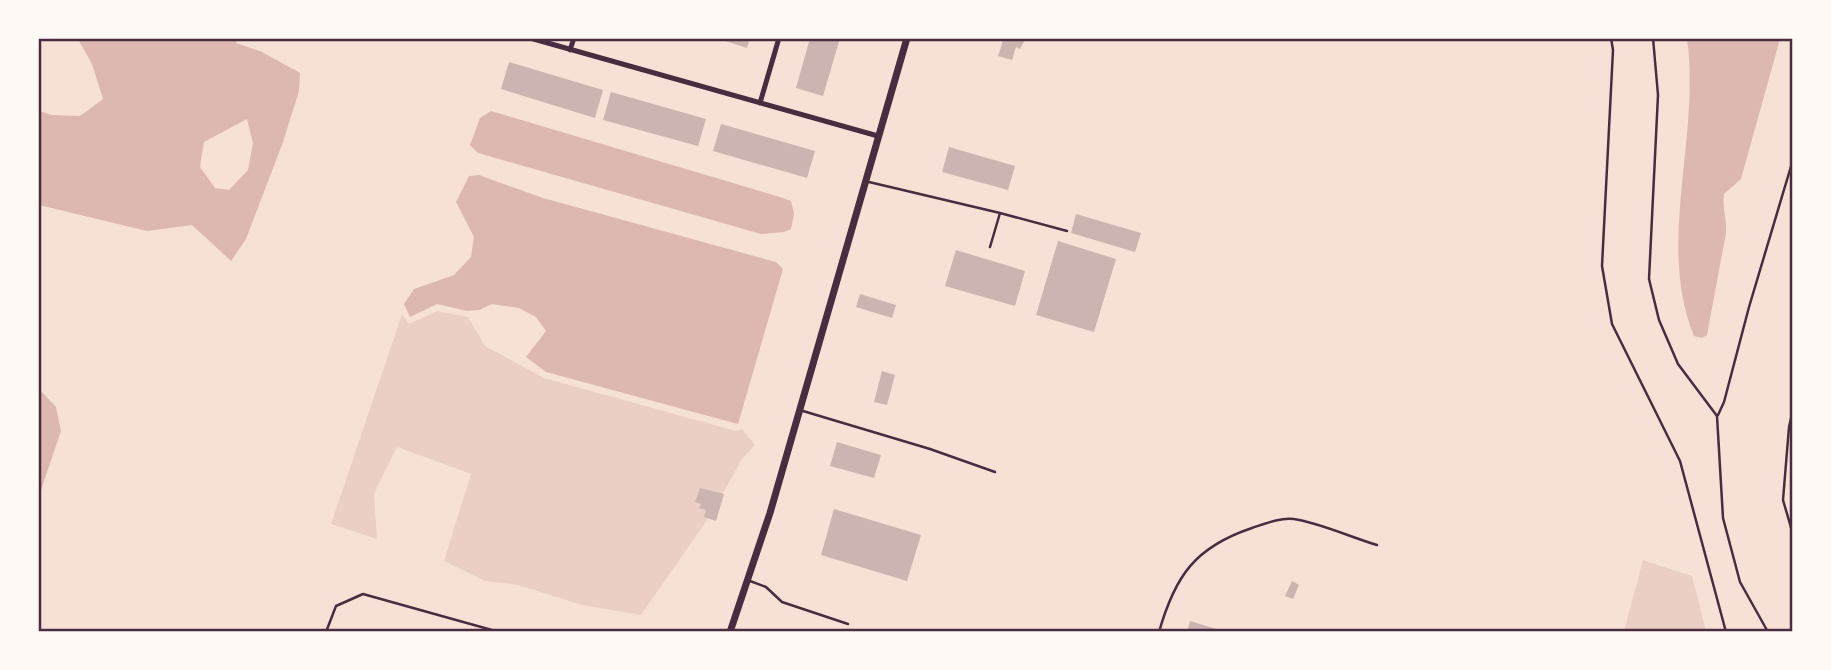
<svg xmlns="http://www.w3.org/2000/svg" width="1831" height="670" font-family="'Titillium Web',sans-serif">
	<rect width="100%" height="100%" fill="#f7e1d7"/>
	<path fill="#ebcfc5" d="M437 311 468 317 485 346 544 378 736 431 742 429 755 445 742 459 712 513 641 615 582 605 518 585 485 581 444 561 471 474 397 447 374 494 377 539 331 524 402 314 409 324Z
		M1643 560 1692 576 1706 631H1624Z"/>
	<path fill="#dcb8b0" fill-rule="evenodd" d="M78 39H238L236 43 260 51 300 73 299 91 283 142 246 239 231 261 192 225 147 231 39 205V111L52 115 80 116 103 99 92 64ZM247 119 253 143 248 170 229 190 215 188 200 167 204 142Z
		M1687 39H1780L1741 179 1724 194C1722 208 1727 219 1726 233L1707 335 1702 338 1694 336C1656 244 1701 135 1687 39Z
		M491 111 780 197 791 201 794 214 791 229 784 232 761 234 478 153 470 145 480 118Z
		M479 175 543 198 776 262 783 269 738 424 546 372 526 357 546 331 536 317 519 308 492 304 479 310 467 311 437 304 410 317 404 304 414 289 454 275 471 257 474 237 456 202 469 176Z
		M39 389 56 407 61 431 39 496Z"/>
	<path fill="#ccb4b1" d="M716 38H750L747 48Z
		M810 38H840L823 96 796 88Z
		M1004 38H1026L1020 49 1016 47 1012 60 998 56Z
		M509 62 603 90 595 118 501 89Z
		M611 92 706 119 698 146 603 120Z
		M721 124 815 151 807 178 713 151Z
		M949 147 1015 166 1008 190 942 172Z
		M1076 214 1141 233 1135 252 1071 233Z
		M1058 241 1116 259 1094 332 1036 315Z
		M956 250 1025 271 1015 306 945 286Z
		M860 294 896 305 892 318 856 307Z
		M882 371 895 375 887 405 874 402Z
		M837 442 881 455 874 478 830 466Z
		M700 488 724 494 716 521 704 517 706 510 699 508 701 504 695 502Z
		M834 509 921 535 907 581 821 555Z
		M1292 581 1299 585 1293 599 1285 596Z
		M1190 621 1223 631V632H1187Z"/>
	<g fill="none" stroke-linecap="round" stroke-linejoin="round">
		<path stroke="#4a2c40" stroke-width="2.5" d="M1611 38 1613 50 1602 266 1612 324 1680 461 1726 632
			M1653 38 1658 95 1649 279 1659 320 1678 364 1717 416 1723 518 1740 582 1768 632
			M869 182 1000 213 990 247
			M1000 213 1067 231
			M803 411 930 449 995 472
			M1792 414 1789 427 1783 500 1792 531
			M1718 415 1724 402 1749 307 1792 163
			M750 581 766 587 782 602 848 624
			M326 632 336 606 363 594 499 632
			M1159 632C1175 576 1195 547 1252 528 1264 524 1281 517 1294 519 1317 522 1353 538 1377 545"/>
		<path stroke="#4a2c40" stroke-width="5" d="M530 38 878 136
			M570 50 574 38
			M760 103 779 38"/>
		<path stroke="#4a2c40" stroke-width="7" d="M730 632 770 513 907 38"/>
	</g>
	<rect width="1831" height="670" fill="none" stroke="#fffaf5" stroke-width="80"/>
	<rect x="40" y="40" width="1751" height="590" fill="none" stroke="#4a2c40" stroke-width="2.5"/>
</svg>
